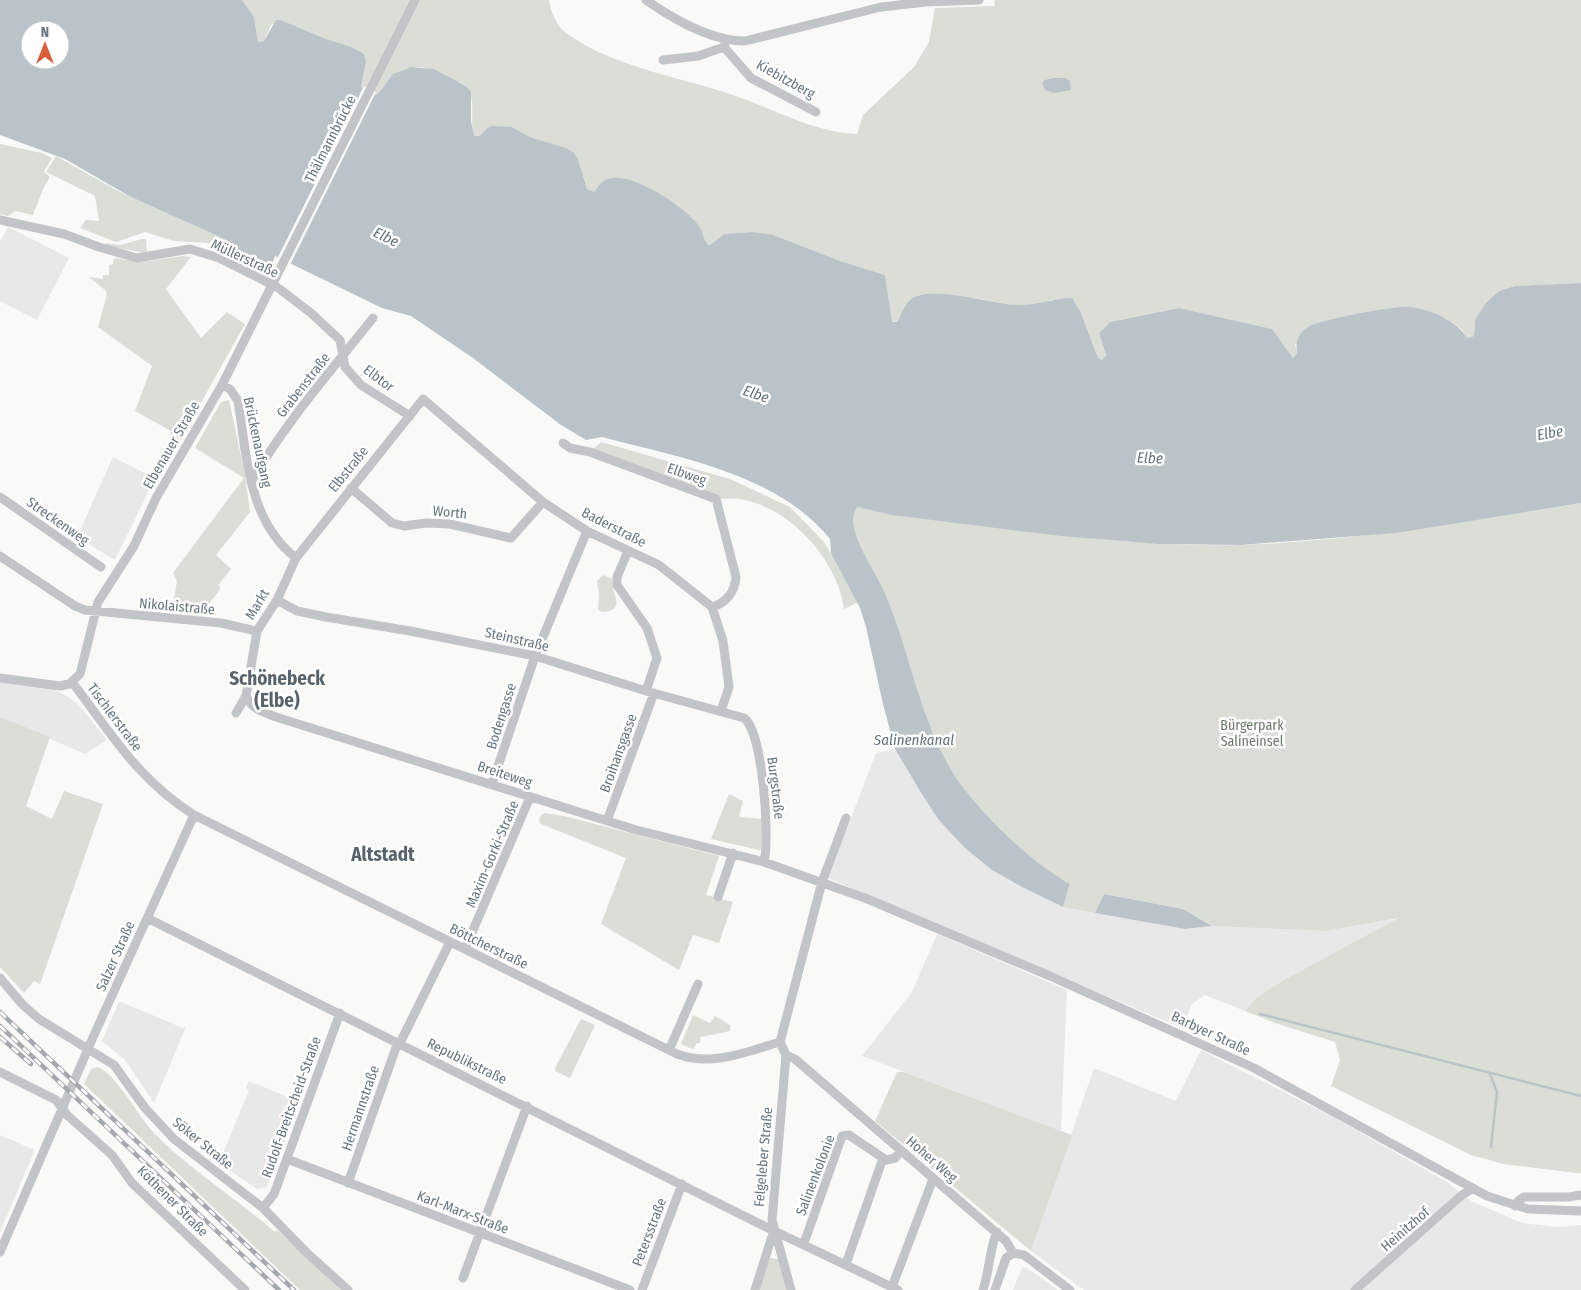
<svg xmlns="http://www.w3.org/2000/svg" width="1581" height="1290" font-family="'Fira Sans Condensed',sans-serif">
	<rect width="100%" height="100%" fill="#f9f9f8"/>
	<path fill="#e7e8e8" d="M8 227 69 258 37 320 0 301V242Z
		M113 457 155 478 115 560 77 537Z
		M0 682 52 689 65 695 78 704 107 740 85 754 0 717Z
		M895 749 938 819 1024 888 1063 907 1185 929 1212 926 1326 931 1401 918 1284 980 1257 997 1245 1011 1205 995 1192 1004 1182 1028 828 878 876 753Z
		M937 934 1067 990 1061 1131 862 1056 912 992Z
		M119 1001 183 1028 186 1027 154 1103 125 1060 102 1041Z
		M1201 1050 1335 1118 1447 1182 1471 1201 1522 1223 1557 1227 1581 1225V1290H1084L1031 1251 1094 1068 1176 1101Z
		M249 1081 299 1102 267 1187 257 1189 219 1163 249 1090 246 1088Z
		M0 1135 35 1150 0 1232Z
		M1022 1267 1027 1268 1058 1290H1013Z"/>
	<path fill="#daded7" d="M242 0H549C550 10 557 27 566 33 613 67 676 76 730 94 773 108 811 132 857 134L863 115 914 67 929 42 935 8 994 6 995 0H1581V283L1515 286 1499 291 1475 320 1474 336 1467 338 1462 330 1448 319 1411 307 1295 344 1297 353 1293 358 1271 329 1179 308 1110 322 1099 333 1106 355 1102 360 1098 358 1081 313 1053 299C1048 301 1043 304 1038 305 1005 311 938 282 911 299 904 304 901 315 897 322L892 321 885 275 840 261 771 234 751 232 724 234 710 245 706 244 699 226 689 215 598 186 594 192 587 189 578 159 566 148 530 137 512 127 487 128 480 136H474C469 122 477 98 466 86 462 82 453 81 448 78 417 58 396 66 377 95L361 87 366 61 364 54 352 47 326 39 281 20 271 25 264 41 258 42 254 17Z
		M0 144 42 153 52 158 44 172 50 177 43 189 33 215 16 211 8 216 0 214Z
		M56 156 120 192 230 239 223 252 208 243 174 241 145 232 116 242 80 228 86 220 99 221 95 196 46 172Z
		M142 239H146L147 253 105 246 106 243 120 245Z
		M183 256 191 257 166 289 201 338 227 312 245 324 166 465 171 431 135 411 152 366 98 327 107 294 105 290 89 277 103 279V275H109V265L113 264 114 258 141 262Z
		M229 400 245 475 250 512 216 555 231 569 218 585 221 588 209 604 207 614 172 611 177 581 173 573 244 478 195 448 221 402Z
		M601 442 730 479 790 507 824 542 861 601 844 609C838 560 789 506 739 499 732 498 724 499 716 499L590 452Z
		M1581 503V1173H1576L1503 1164 1471 1155 1331 1086 1340 1060 1335 1042 1275 1023 1245 1011 1257 997 1284 980 1399 918 1326 931 1212 926 1183 909 1104 894 1095 913 1063 907 1070 884C1032 864 978 812 955 776 919 719 910 649 883 589 875 570 841 524 858 507L863 506C906 519 952 521 997 527 1078 538 1159 547 1241 545 1356 541 1468 521 1581 503Z
		M603 575 612 579C612 595 627 611 601 612L598 609 599 593 597 581Z
		M0 717 50 737 26 806 52 819 64 791 103 804 40 984 34 981 24 993 0 967Z
		M729 794 743 801 739 817 762 819 761 849 759 850 711 839Z
		M545 813 564 816 719 856 706 895 733 902 719 943 693 935 679 970 601 924 626 858 541 824 539 821 541 815Z
		M693 1015 710 1023 715 1016 730 1025V1031L701 1037 700 1043H697L693 1049 681 1044Z
		M581 1019 595 1025 570 1078 555 1071 556 1066Z
		M98 1067C117 1075 138 1116 154 1133 190 1170 236 1198 275 1232L277 1230 341 1290H300L84 1084 91 1069Z
		M897 1072H904L1072 1135 1031 1251 875 1121Z
		M771 1258 778 1259 782 1265 787 1290H759L767 1260Z"/>
	<path fill="#bac4c8" fill-rule="evenodd" d="M0 0H242L254 17 258 42 264 41 276 20H281L326 39 352 47 364 54 366 61 361 87 377 95 393 74 411 67 434 69 466 86 471 92V121L474 136H480L487 128 493 126 512 127 530 137 566 148 573 152 578 159 587 189 594 192C598 186 602 181 608 179 631 171 686 207 699 226 703 232 703 238 707 244L710 245 724 234 751 232 771 234 840 261 885 275 892 321 894 322H897C901 315 904 304 911 299 935 284 991 305 1018 305 1037 306 1053 298 1072 298L1081 313 1098 358 1102 360 1106 355 1099 333 1110 322 1179 308 1272 329 1293 358 1297 353C1295 342 1298 333 1308 327 1319 320 1397 305 1411 307 1432 310 1456 320 1467 338L1474 336 1475 320 1486 303 1499 291 1515 286 1581 283V503L1396 533 1240 545 1158 544 1061 536 892 515 858 507C841 524 875 570 883 589 910 649 919 719 955 776 979 812 1032 864 1070 884L1063 907 1024 888 992 870 965 848 938 819 920 791 895 749 883 704 866 627 860 608 831 553 830 539C778 474 678 457 602 437L586 440 561 425 473 358 411 316 382 308 275 256 271 267 224 246 227 240 129 196 65 159 0 135ZM30 30H60V60H30Z
		M1053 78H1066L1070 81 1071 90 1054 93 1045 90 1042 83 1045 80Z
		M1104 894 1183 909 1212 926 1185 929 1095 913Z"/>
	<path fill="#f9f9f8" d="M364 86 376 92 377 90 290 265 277 259Z"/>
	<g fill="none" stroke-linecap="round" stroke-linejoin="round">
		<path stroke="#bac4c8" stroke-width="2.5" d="M1260 1014 1581 1096
			M1490 1074 1497 1092 1491 1147"/>
		<path stroke="#c1c5c8" stroke-width="9" d="M646 0C673 19 712 41 745 41L881 7 926 2 979 0
			M726 39 724 47 751 78 816 112
			M663 60 698 56 724 47
			M0 220 64 234 99 247 137 258 190 249 219 258 277 287 311 313 340 340 345 367 361 385 410 416
			M222 385 230 389 238 401C247 456 248 521 296 558
			M563 443 570 448 590 452 716 499 736 577C735 592 726 603 712 607
			M251 482C285 423 331 371 373 318
			M351 488 392 523 404 526 426 523 450 524 511 538 543 502
			M0 497 101 567
			M628 551 617 577V585L647 628 657 658 646 691
			M0 556 75 606 85 610 221 623 257 631
			M277 600 297 611 326 617 410 631 535 656 646 691 744 718C763 731 770 838 764 862
			M0 678 60 686 69 684 80 674 98 602 134 546 156 498 222 385 269 291
			M72 682C111 733 137 779 194 815L677 1054C712 1067 745 1052 780 1042
			M721 711 729 687 723 641 712 607 659 565 587 531 543 502 423 399 296 558 277 600 257 631 246 696C252 709 262 712 276 717L633 829 764 862 865 898 1050 976 1254 1068 1487 1196 1528 1209 1581 1211
			M236 713 246 696
			M492 784 535 656 587 531
			M607 821 654 693
			M718 897 733 853
			M147 918 764 1226 898 1290
			M465 949 530 797
			M0 978 22 1004 39 1019 114 1065 145 1108 174 1139 263 1208 306 1252 348 1290
			M780 1042 786 1055 795 1059 1006 1241 1013 1253
			M780 1042 822 882 846 818
			M400 1043 450 942
			M669 1050 698 984
			M786 1055 772 1220 791 1290
			M0 1072 56 1100 67 1115 112 1155 132 1183 245 1290
			M287 1159 630 1290
			M348 1183 398 1042
			M1515 1206 1518 1201 1524 1197H1569L1581 1195
			M263 1208 274 1194 340 1013
			M804 1243 842 1136 849 1135 886 1160
			M0 1252 94 1035 194 815
			M1013 1253 1024 1255 1070 1290
			M846 1264 882 1161 895 1158 901 1151
			M463 1278 527 1106
			M892 1287 933 1179
			M642 1290 682 1184
			M755 1290 774 1230
			M983 1290C988 1277 992 1238 997 1232
			M995 1290 1006 1258 1013 1253
			M1355 1290 1462 1195 1472 1189"/>
		<g stroke="#a3a9ae" stroke-width="4.5">
			<path id="rail" d="M0 1012 294 1290
				M0 1026 279 1290
				M0 1037 31 1064"/>
		</g>
		<use href="#rail" stroke="#fff" stroke-width="2.5" stroke-dasharray="8" stroke-linecap="butt"/>
		<path stroke="#c1c5c8" stroke-width="9" d="M269 291 415 0"/>
	</g>
	<g text-anchor="middle" stroke-width="5" stroke-linejoin="round" paint-order="stroke">
		<g font-size="14" fill="#667580" stroke="#fff">
			<text transform="translate(786 79) rotate(29)" y="5">Kiebitzberg</text>
			<text transform="translate(330 139) rotate(-63)" y="5">Thälmannbrücke</text>
			<text transform="translate(245 258) rotate(25)" y="5">Müllerstraße</text>
			<text transform="translate(379 378) rotate(37)" y="5">Elbtor</text>
			<text transform="translate(303 385) rotate(-52)" y="5">Grabenstraße</text>
			<text transform="translate(258 442) rotate(78)" y="5">Brückenaufgang</text>
			<text transform="translate(171 445) rotate(-60)" y="5">Elbenauer Straße</text>
			<text transform="translate(348 469) rotate(-51)" y="5">Elbstraße</text>
			<text transform="translate(687 474) rotate(20)" y="5">Elbweg</text>
			<text transform="translate(450 512) rotate(6)" y="5">Worth</text>
			<text transform="translate(58 521) rotate(35)" y="5">Streckenweg</text>
			<text transform="translate(614 527) rotate(27)" y="5">Baderstraße</text>
			<text transform="translate(257 604) rotate(-59)" y="5">Markt</text>
			<text transform="translate(177 606) rotate(5)" y="5">Nikolaistraße</text>
			<text transform="translate(517 639) rotate(13)" y="5">Steinstraße</text>
			<text transform="translate(501 716) rotate(-72)" y="5">Bodengasse</text>
			<text transform="translate(115 717) rotate(53)" y="5">Tischlerstraße</text>
			<text transform="translate(618 753) rotate(-70)" y="5">Broihansgasse</text>
			<text transform="translate(505 774) rotate(18)" y="5">Breiteweg</text>
			<text transform="translate(776 788) rotate(83)" y="5">Burgstraße</text>
			<text transform="translate(492 854) rotate(-67)" y="5">Maxim-Gorki-Straße</text>
			<text transform="translate(489 946) rotate(26)" y="5">Böttcherstraße</text>
			<text transform="translate(115 956) rotate(-66)" y="5">Salzer Straße</text>
			<text transform="translate(1211 1033) rotate(25)" y="5">Barbyer Straße</text>
			<text transform="translate(467 1061) rotate(26)" y="5">Republikstraße</text>
			<text transform="translate(291 1107) rotate(-70)" y="5">Rudolf-Breitscheid-Straße</text>
			<text transform="translate(360 1108) rotate(-71)" y="5">Hermannstraße</text>
			<text transform="translate(203 1143) rotate(39)" y="5">Söker Straße</text>
			<text transform="translate(763 1157) rotate(-85)" y="5">Felgeleber Straße</text>
			<text transform="translate(932 1159) rotate(41)" y="5">Hoher Weg</text>
			<text transform="translate(815 1175) rotate(-69)" y="5">Salinenkolonie</text>
			<text transform="translate(173 1201) rotate(45)" y="5">Köthener Straße</text>
			<text transform="translate(463 1212) rotate(21)" y="5">Karl-Marx-Straße</text>
			<text transform="translate(1405 1229) rotate(-41)" y="5">Heinitzhof</text>
			<text transform="translate(649 1232) rotate(-69)" y="5">Petersstraße</text>
		</g>
		<g font-size="14" fill="#687965" stroke="#fff">
			<text x="1252" y="730">Bürgerpark<tspan x="1252" dy="16">Salineinsel</tspan></text>
		</g>
		<g font-size="15" font-style="italic" fill="#61737a" stroke="#fff">
			<text transform="translate(386 237) rotate(26)" y="5">Elbe</text>
			<text transform="translate(756 394) rotate(19)" y="5">Elbe</text>
			<text transform="translate(1550 433) rotate(-10)" y="5">Elbe</text>
			<text transform="translate(1150 458) rotate(2)" y="5">Elbe</text>
			<text x="914" y="745">Salinenkanal</text>
		</g>
		<g font-size="19" font-weight="bold" fill="#58636c" stroke="#fff">
			<text x="277" y="685">Schönebeck<tspan x="277" dy="22">(Elbe)</tspan></text>
			<text x="383" y="861">Altstadt</text>
		</g>
	</g>
	<g transform="translate(45 45)"><circle r="24" fill="#ffffff" stroke="#c2c8cc"/>
	<path d="M0-4L9 19L0 12L-9 19Z" fill="#d75e3a"/>
	<text y="-8" font-size="14" font-weight="bold" text-anchor="middle" fill="#667580">N</text>
	</g>
</svg>
